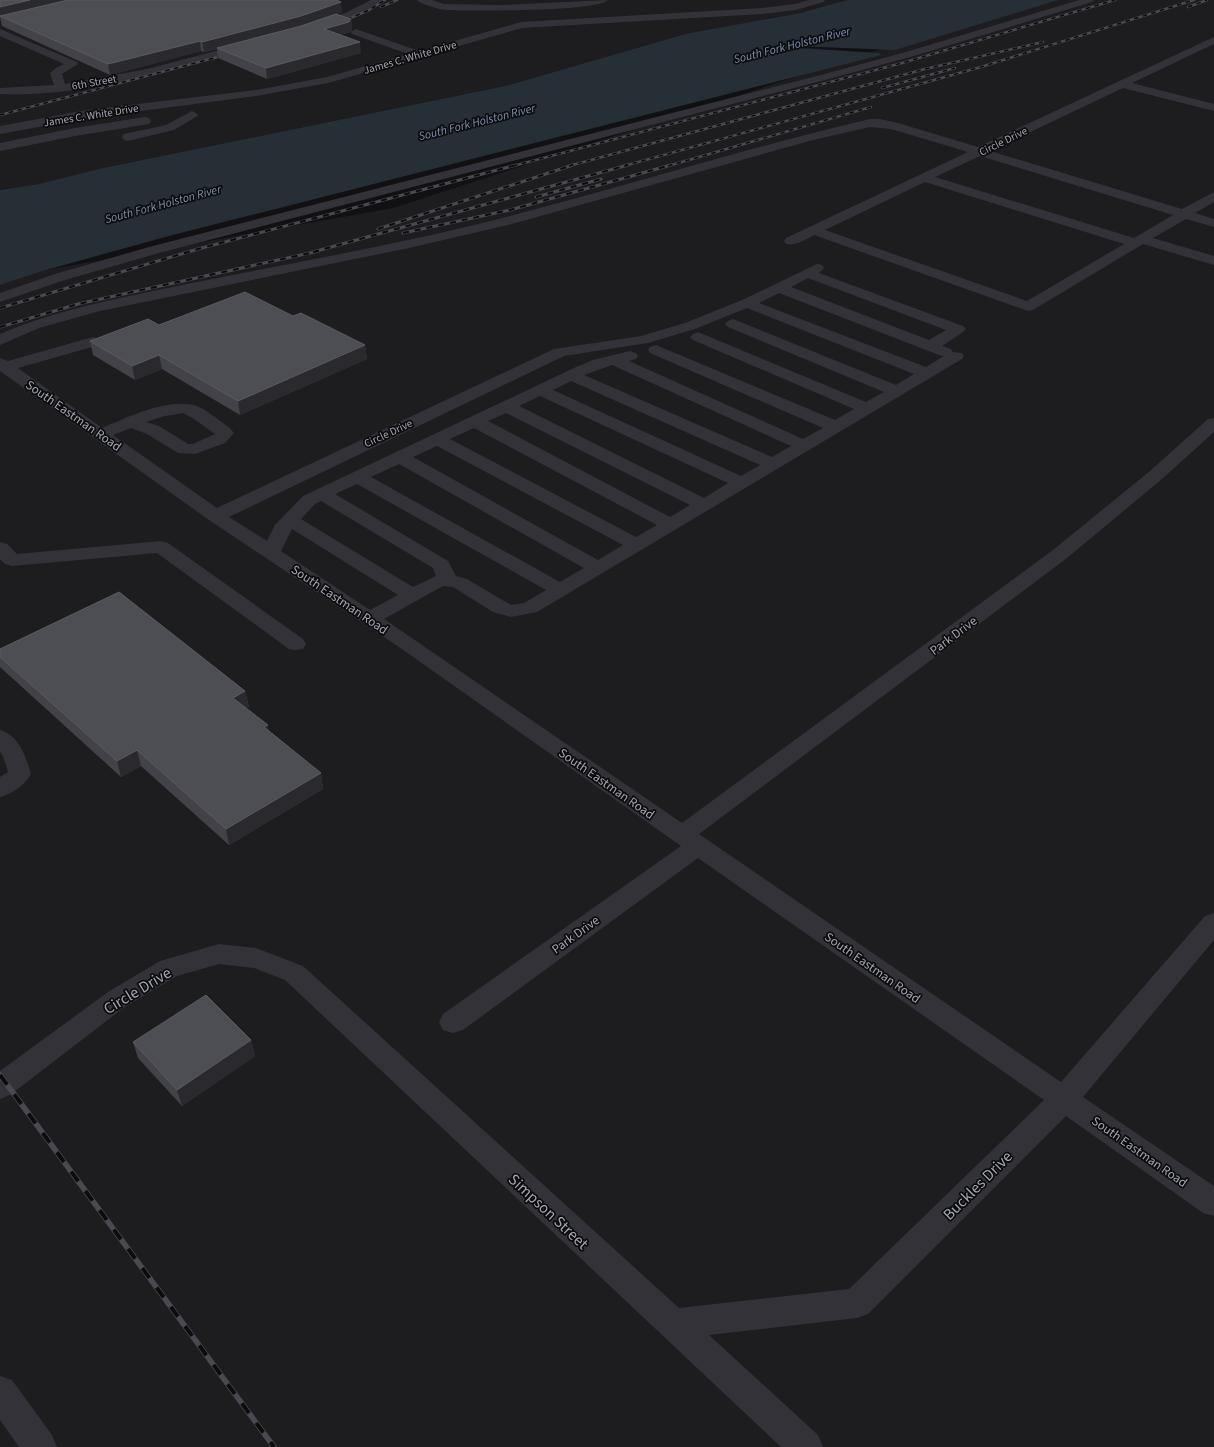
<svg xmlns="http://www.w3.org/2000/svg" width="1214" height="1447" font-family="'Source Sans 3',sans-serif">
	<rect width="100%" height="100%" fill="#111113"/>
	<path fill="#1d1d20" d="M0 0H847L800 13 681 35 505 86 103 168 39 184 0 190Z
		M1041 0H1214V1447H0V285L46 270 393 208 998 11Z"/>
	<path fill="#272f36" d="M847 0H1058L895 50 795 46 800 48 879 53 881 55 165 237 46 270 0 285V190L39 184 103 168 505 86 685 34 800 13Z"/>
	<g fill="none" stroke-linecap="round" stroke-linejoin="round">
		<path fill="#323238" fill-rule="evenodd" d="M371 0H384L353 17 316 30 311 27 312 25 345 13Z
			M417 0H432L444 4 502 5 608 0C597 12 467 11 445 10 436 9 427 5 419 2Z
			M809 0H825L823 2 796 10 762 14 522 28 328 83 256 96 87 118 0 134V126L87 110 256 90 327 77 408 54 352 34 351 32 356 29 419 51 521 22 762 8 795 4Z
			M1079 0H1094L1092 2 914 56 825 80 159 253 65 280 0 302V293L55 274 149 247 817 76 906 52Z
			M0 29 77 62 78 64 62 74 65 84 147 69 246 43 251 46 250 48C172 70 81 98 0 94V88L54 85 50 73 56 68 64 64 0 36Z
			M1214 37V44L1132 83 1214 104V111L1123 88 990 151 1182 209 1214 192V202L1195 213 1214 219V227L1186 219 1153 238 1214 256V265L1143 244 1033 310 1028 311 814 235C805 240 796 246 786 244L784 241 786 238 968 152 891 129 870 127 813 140 512 224 409 248 100 311 39 328 0 345V334C58 309 120 298 182 285 257 270 333 256 408 240 564 207 715 155 870 119H880L898 123 978 147ZM980 156 1173 215 1134 238 935 177ZM925 182 1124 244 1027 301 825 230Z
			M192 111 196 113 198 115 196 117 174 130 128 141 124 140 122 137 124 134 166 125Z
			M145 117 149 118 151 121 149 124 75 136 0 151V143L75 128Z
			M817 264 822 265 824 268 819 273 963 326 966 329 963 332 942 346 951 349 953 352 962 353 964 356 962 359 537 612 511 617 493 612 453 587 443 586 384 619 682 823 1053 550 1150 471 1208 419 1214 418V432L1162 479 1067 558 699 834 1061 1082 1205 916 1214 913V940L1083 1097 1214 1186V1216L1203 1213 1066 1116 868 1314 857 1318 709 1335 818 1435 823 1447H781L285 980 254 968 219 964 177 976 126 1006 10 1095 0 1099V1071L108 992 160 961 219 944 256 948 303 966 679 1308 849 1289 1044 1100 698 858 463 1030 453 1033 443 1030 439 1022 443 1014 681 846 399 647 209 520 0 371V358L8 361 93 337 99 339 101 342 99 345 18 368 102 428C128 417 169 397 197 406 203 408 209 413 215 417 221 422 229 426 234 433L225 443 195 454 178 453 147 434 131 428 113 435 217 508 554 349 641 336 685 323 742 300ZM808 278 946 330 929 340 791 287ZM779 293 939 355 944 356 926 367 759 303ZM747 308 914 374 896 385 733 319 728 321 725 324 728 327 884 392 866 402 698 332 693 334 690 337 693 340 854 409 835 420 656 345 650 347 648 350 650 353 823 428 803 439 629 361 636 359 638 356 636 353 630 351 593 360 576 367 303 496 275 525 267 541 229 517 564 356 648 343 695 329ZM612 365 791 446 772 457 584 375ZM571 381 760 465 741 476 553 390ZM540 396 728 483 704 498 519 406ZM183 413 194 419 215 434 193 444H188L159 426 146 422 165 416ZM506 413 690 505 670 517 488 421ZM474 428 657 525 636 537 450 439ZM437 446 623 545 598 560 413 457ZM399 464 584 568 560 582 371 477ZM357 484 546 590 524 603 511 605 467 579 456 576 448 561 335 494ZM321 501 433 568 436 576 413 587 301 519 315 504ZM292 529 398 595 370 610 281 551Z
			M161 541 168 543 303 639 306 644 303 649 296 650 289 649 157 553 12 566 5 564 0 559V542L7 544 17 554Z
			M0 730C19 735 26 757 31 774 25 785 12 794 0 797V777L8 772 3 756 0 752Z
			M0 1376 12 1380 52 1435 57 1447H19L0 1420Z"/>
		<g stroke="#494a51" stroke-width="2.5">
			<path id="rail-far2" d="M381 7 397 0
				M1188 7 1207 0
				M339 23 369 10 385 0
				M882 88 955 68
				M0 115 229 54
				M513 166 902 63 1115 0
				M569 166 925 69 1043 42
				M624 166 981 67 1194 0
				M668 166 871 107"/>
		</g>
		<g stroke="#494a51" stroke-width="3">
			<path id="rail-far1" d="M536 197 601 179
				M378 229 573 165
				M403 233 510 210 671 165
				M313 252 628 165
				M0 308 198 249 516 165
				M0 327 78 304 319 251"/>
		</g>
		<g stroke="#494a51" stroke-width="5.5">
			<path id="rail" d="M0 1075 274 1447"/>
		</g>
		<use href="#rail-far2" stroke="#0c0c0d" stroke-width="1.5" stroke-dasharray="4.5" stroke-linecap="butt"/>
		<use href="#rail-far1" stroke="#0c0c0d" stroke-width="2" stroke-dasharray="6" stroke-linecap="butt"/>
		<use href="#rail" stroke="#0c0c0d" stroke-width="4" stroke-dasharray="12" stroke-linecap="butt"/>
	</g>
	<path fill="#424248" d="M0 0 339 1 342 12 326 17 351 19 352 30 350 32 340 35 361 53 267 79 218 58 217 49 204 52 201 51 110 75 2 26 0 17Z
		M293 316 365 345 367 359 240 415 162 369 135 380 93 355 90 341 159 325Z
		M0 649 245 691 249 707 246 708 269 731 321 773 323 789 229 845 141 766 121 777 0 667Z
		M251 1040 255 1056 182 1106 138 1058 133 1042Z"/>
	<path fill="#2a2a2e" d="M30 0H75L0 16V7Z
		M341 2 342 12 302 26 217 48V49L204 52 202 42Z
		M351 19 352 30 350 32 325 39 324 29Z
		M200 41 201 51 110 75 108 64Z
		M360 42 361 53 267 79 266 68Z
		M365 345 367 359 240 415 238 401Z
		M159 355 162 369 135 380 132 366Z
		M245 691 249 707 236 714 233 698Z
		M268 725 271 741 264 727Z
		M137 750 141 766 121 777 117 761Z
		M321 773 323 789 229 845 226 829Z
		M251 1040 255 1056 182 1106 177 1090Z"/>
	<path fill="#4d4d54" stroke="#5a5b63" d="M0 0H30L0 7Z
		M68 0H336L341 2 301 16 202 42 200 41 108 64 0 16Z
		M336 14 351 19 349 22 324 29 360 42 266 68 217 48 301 26Z
		M245 292 293 316 301 313 365 345 238 401 159 355 132 366 90 341 148 319 159 325Z
		M119 592 245 691 233 698 268 725 264 727 321 773 226 829 137 750 117 761 0 657V649Z
		M206 995 251 1040 177 1090 133 1042Z"/>
	<g text-anchor="middle" stroke-width="3.5" stroke-linejoin="round" paint-order="stroke">
		<g font-size="11" fill="#a2a6b4" stroke="#0c0c0d">
			<text transform="translate(410 57) rotate(-16)" y="4">James C. White Drive</text>
			<text transform="translate(94 82) rotate(-10)" y="4">6th Street</text>
			<text transform="translate(91 115) rotate(-9)" y="4">James C. White Drive</text>
			<text transform="translate(1003 141) rotate(-26)" y="4">Circle Drive</text>
			<text transform="translate(388 433) rotate(-25)" y="4">Circle Drive</text>
		</g>
		<g font-size="12" font-style="italic" fill="#7792b1" stroke="#0c0c0d">
			<text transform="translate(792 45) rotate(-14)" y="4">South Fork Holston River</text>
			<text transform="translate(477 122) rotate(-14)" y="4">South Fork Holston River</text>
			<text transform="translate(163 204) rotate(-15)" y="4">South Fork Holston River</text>
		</g>
		<g font-size="13" fill="#a2a6b4" stroke="#0c0c0d">
			<text transform="translate(74 415) rotate(35)" y="5">South Eastman Road</text>
			<text transform="translate(340 599) rotate(34)" y="5">South Eastman Road</text>
			<text transform="translate(953 635) rotate(-37)" y="5">Park Drive</text>
			<text transform="translate(607 783) rotate(35)" y="5">South Eastman Road</text>
			<text transform="translate(575 934) rotate(-36)" y="5">Park Drive</text>
			<text transform="translate(873 967) rotate(35)" y="5">South Eastman Road</text>
			<text transform="translate(1140 1151) rotate(35)" y="5">South Eastman Road</text>
		</g>
		<g font-size="16" fill="#a2a6b4" stroke="#0c0c0d">
			<text transform="translate(137 990) rotate(-31)" y="6">Circle Drive</text>
			<text transform="translate(977 1185) rotate(-45)" y="6">Buckles Drive</text>
			<text transform="translate(549 1211) rotate(43)" y="6">Simpson Street</text>
		</g>
	</g>
</svg>
